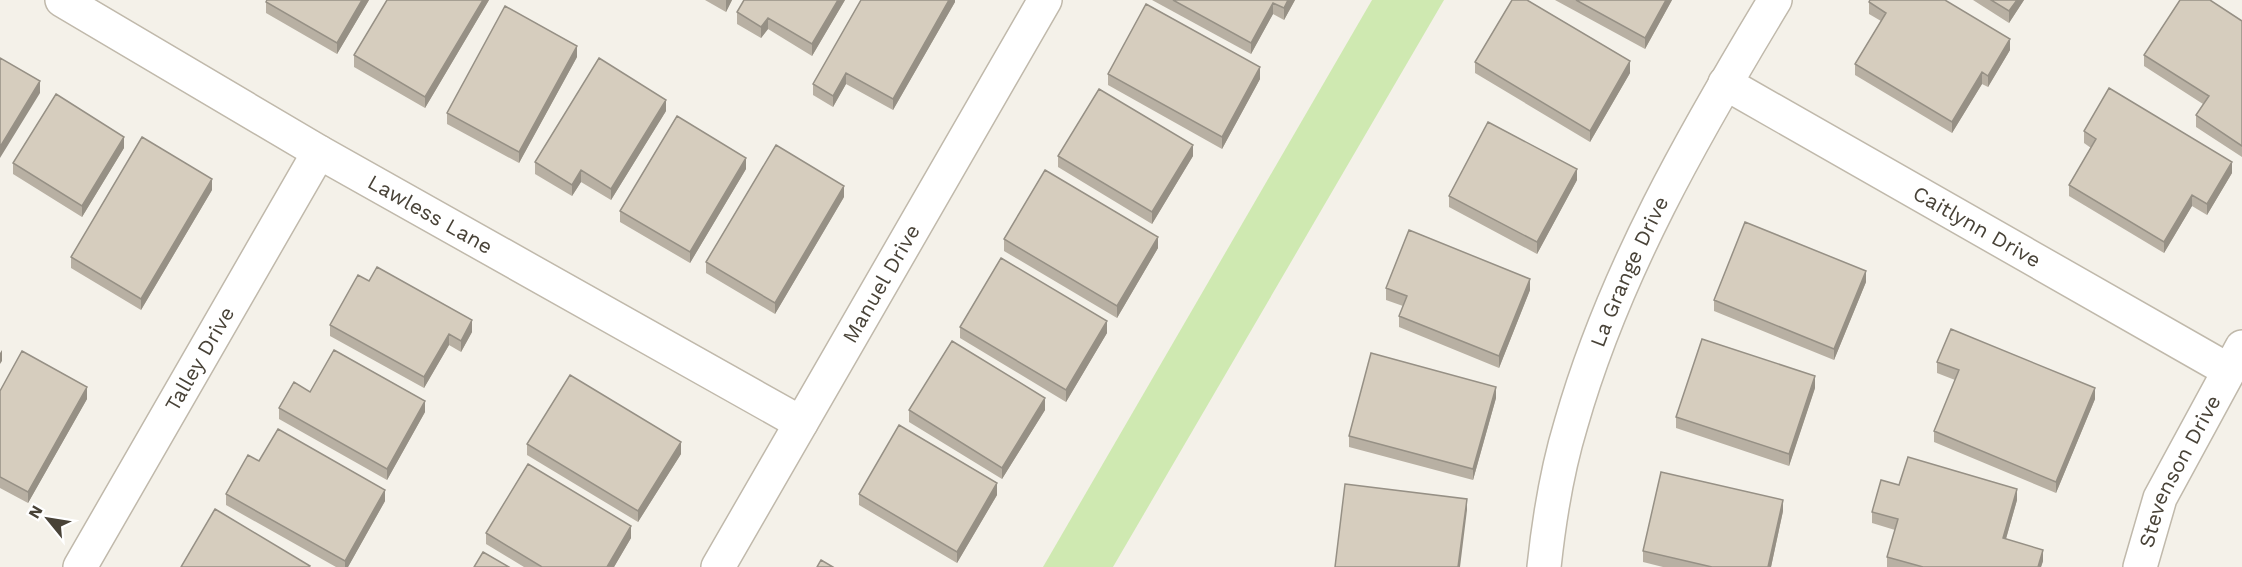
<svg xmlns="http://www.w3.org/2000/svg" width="2242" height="567" font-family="'Work Sans',sans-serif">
	<rect width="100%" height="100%" fill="#f4f1e9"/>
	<path fill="#cfe9b1" d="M1372 0H1444L1113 567H1043Z"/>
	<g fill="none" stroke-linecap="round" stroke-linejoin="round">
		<g stroke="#c0b9ab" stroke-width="36">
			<g id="minor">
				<path id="s1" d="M62 0 319 152 801 423"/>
				<path id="s2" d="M1725 83 2228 370"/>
				<path id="s3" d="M80 567 319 152"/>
				<path id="s4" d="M718 567 1045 0"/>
				<path id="s5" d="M1544 567C1549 520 1557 470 1571 424 1614 273 1694 134 1775 0"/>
				<path id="s6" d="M2140 567 2160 498 2242 347"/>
			</g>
		</g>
		<use href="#minor" stroke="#fff" stroke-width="33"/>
	</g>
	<path fill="#b8b0a3" d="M369 0 337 54 266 13V2Z
		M387 0H489L425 108 354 67V55Z
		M705 0H732L726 12Z
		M845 0 812 56 768 29 761 38 737 24V12Z
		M955 0V2L893 110 846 84 833 107 813 95V84Z
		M1152 0H1295L1284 20 1273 14 1251 54Z
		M1555 0H1672L1645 49Z
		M1973 0H2024L2009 23Z
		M1869 2 2010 50 1988 87 1982 84 1952 133 1855 75V64L1881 21 1869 14Z
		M2242 21V157L2196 127V115L2203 104 2144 66V55Z
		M577 57 519 163 447 124V113Z
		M1475 62 1630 73 1590 142 1475 73Z
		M1108 74 1260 79 1222 149 1108 85Z
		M666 111 611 200 581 182 572 196 535 174V162Z
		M2084 131 2232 173 2207 215 2192 206 2164 253 2069 196V185L2091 148 2084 143Z
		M124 148 82 217 13 174V163Z
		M1058 156H1193L1152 224 1058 167Z
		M746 169 690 263 620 222V211Z
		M1577 180 1537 254 1449 207V196Z
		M212 190 141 310 71 268V257Z
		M844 197 775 314 706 273V262Z
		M1004 239 1158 248 1117 318 1004 251Z
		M369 281 472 332 461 352 449 345 424 388 330 336V325Z
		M1866 282 1834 360 1714 311V300Z
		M1386 288 1530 290 1499 368 1399 327V316L1403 306 1386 300Z
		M960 327 1107 333 1066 402 960 338Z
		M1937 362 2095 399 2056 493 1934 442V431L1955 380 1937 373Z
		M1815 388 1789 466 1676 428V417Z
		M0 391 87 399 28 503 0 488Z
		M310 392 425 412 387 480 279 419V408Z
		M1496 398 1473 480 1349 447V436Z
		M909 410H1045L1002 479 909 422Z
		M527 444 681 454 638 522 527 455Z
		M259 461 385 501 348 567H336L226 505V494Z
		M1899 485 2017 500 2006 539 2043 561 2041 567H1887V557L1895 530 1872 523V512Z
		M859 494 997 495 957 563 859 505Z
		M1783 511 1771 567H1663L1643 562V551Z
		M486 533 631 538 614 567H524L486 544Z"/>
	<path fill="#969085" d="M362 0H369L337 54V43Z
		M483 0H489L425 108V97Z
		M726 0H732L726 12Z
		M838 0H845L812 56V44Z
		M949 0H955V2L893 110V99Z
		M1288 0H1295L1284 20V8Z
		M1666 0H1672L1645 49V38Z
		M2017 0H2024L2009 23V11Z
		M1273 3V14L1251 54V43Z
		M768 18V29L761 38V27Z
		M2010 39V50L1988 87V76Z
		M577 46V57L519 163V152Z
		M1630 61V73L1590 142V131Z
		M1260 67V79L1222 149V137Z
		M1982 72V84L1952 133V122Z
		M846 73V84L833 107V96Z
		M40 81V93L0 158V147Z
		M666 100V111L611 200V189Z
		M124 137V148L82 217V206Z
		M1193 145V156L1152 224V212Z
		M746 158V169L690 263V252Z
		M2232 162V173L2207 215V204Z
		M1577 169V180L1537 254V242Z
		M581 170V182L572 196V185Z
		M212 179V190L141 310V299Z
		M844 186V197L775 314V303Z
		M2192 195V206L2164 253V242Z
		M1158 237V248L1117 318V306Z
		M1866 271V282L1834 360V349Z
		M1530 279V290L1499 368V356Z
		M472 320V332L461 352V341Z
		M1107 321V333L1066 402V390Z
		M449 334V345L424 388V377Z
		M2 350V361L0 364V353Z
		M1815 376V388L1789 466V454Z
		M87 387V399L28 503V492Z
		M1496 387V398L1473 480V469Z
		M2095 388V399L2056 493V482Z
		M1045 398V410L1002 479V468Z
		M425 401V412L387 480V469Z
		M681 442V454L638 522V511Z
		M997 483V495L957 563V552Z
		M2017 489V500L2003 549V538Z
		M385 490V501L348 567H345V561Z
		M1467 499V510L1460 567H1458Z
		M1783 500V511L1771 567H1768Z
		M631 526V538L614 567H607Z
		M2043 550V561L2041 567H2038Z"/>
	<path fill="#d6cdbe" stroke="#969085" stroke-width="1.5" d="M267 0H362L337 43 266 2Z
		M387 0H483L425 97 354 55Z
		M744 0H838L812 44 768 18 761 27 737 12Z
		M861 0H949L893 99 846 73 833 96 813 84Z
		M1173 0H1288L1284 8 1273 3 1251 43Z
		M1512 0H1527L1630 61 1590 131 1475 62Z
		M1576 0H1666L1645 38Z
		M1870 0H1945L2010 39 1988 76 1982 72 1952 122 1855 64 1886 13 1869 2Z
		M1991 0H2017L2009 11Z
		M2180 0H2210L2242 21V146L2196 115 2209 96 2144 55Z
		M1146 4 1260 67 1222 137 1108 74Z
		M505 6 577 46 519 152 447 113Z
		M0 58 40 81 0 147Z
		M599 58 666 100 611 189 581 170 572 185 535 162Z
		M2109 88 2232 162 2207 204 2192 195 2164 242 2069 185 2096 139 2084 131Z
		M1099 89 1193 145 1152 212 1058 156Z
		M56 94 124 137 82 206 13 163Z
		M677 116 746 158 690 252 620 211Z
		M1488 122 1577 169 1537 242 1449 196Z
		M142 137 212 179 141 299 71 257Z
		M776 145 844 186 775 303 706 262Z
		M1045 170 1158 237 1117 306 1004 239Z
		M1745 222 1866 271 1834 349 1714 300Z
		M1409 230 1530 279 1499 356 1399 316 1407 296 1386 288Z
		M1001 258 1107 321 1066 390 960 327Z
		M377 267 472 320 461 341 449 334 424 377 330 325 358 275 369 281Z
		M1951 329 2095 388 2056 482 1934 431 1959 370 1937 362Z
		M1702 339 1815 376 1789 454 1676 417Z
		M952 341 1045 398 1002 468 909 410Z
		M334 350 425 401 387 469 279 408 294 382 310 392Z
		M22 351 87 387 28 492 0 477V391Z
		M1371 353 1496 387 1473 469 1349 436Z
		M570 375 681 442 638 511 527 444Z
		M899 425 997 483 957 552 859 494Z
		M278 429 385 490 345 561 226 494 248 455 259 461Z
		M1908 457 2017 489 2003 538 2043 550 2038 567H1923L1887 557 1898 519 1872 512 1881 480 1899 485Z
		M528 464 631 526 607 567H542L486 533Z
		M1661 472 1783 500 1768 567H1712L1643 551Z
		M1345 484 1467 499 1458 567H1335Z
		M215 509 310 566 309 567H181Z
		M483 552 509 567H474Z
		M821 560 833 567H817Z"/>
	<g text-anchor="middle" stroke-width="4.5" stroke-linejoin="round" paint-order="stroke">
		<g font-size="21" fill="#484237" stroke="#fff">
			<text dy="7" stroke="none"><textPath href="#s1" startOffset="426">Lawless Lane</textPath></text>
			<text dy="7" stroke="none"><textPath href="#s2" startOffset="290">Caitlynn Drive</textPath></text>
			<text dy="7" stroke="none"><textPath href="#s5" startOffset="309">La Grange Drive</textPath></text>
			<text dy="7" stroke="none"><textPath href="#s4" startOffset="327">Manuel Drive</textPath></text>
			<text dy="7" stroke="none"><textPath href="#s3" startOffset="240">Talley Drive</textPath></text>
			<text dy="7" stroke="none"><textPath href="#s6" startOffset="104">Stevenson Drive</textPath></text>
		</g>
	</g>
	<g transform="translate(48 519) rotate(300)" stroke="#ffffff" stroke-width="4.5" paint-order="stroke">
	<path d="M0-4.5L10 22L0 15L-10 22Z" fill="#484237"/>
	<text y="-9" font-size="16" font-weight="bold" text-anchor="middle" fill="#484237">N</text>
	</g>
</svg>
